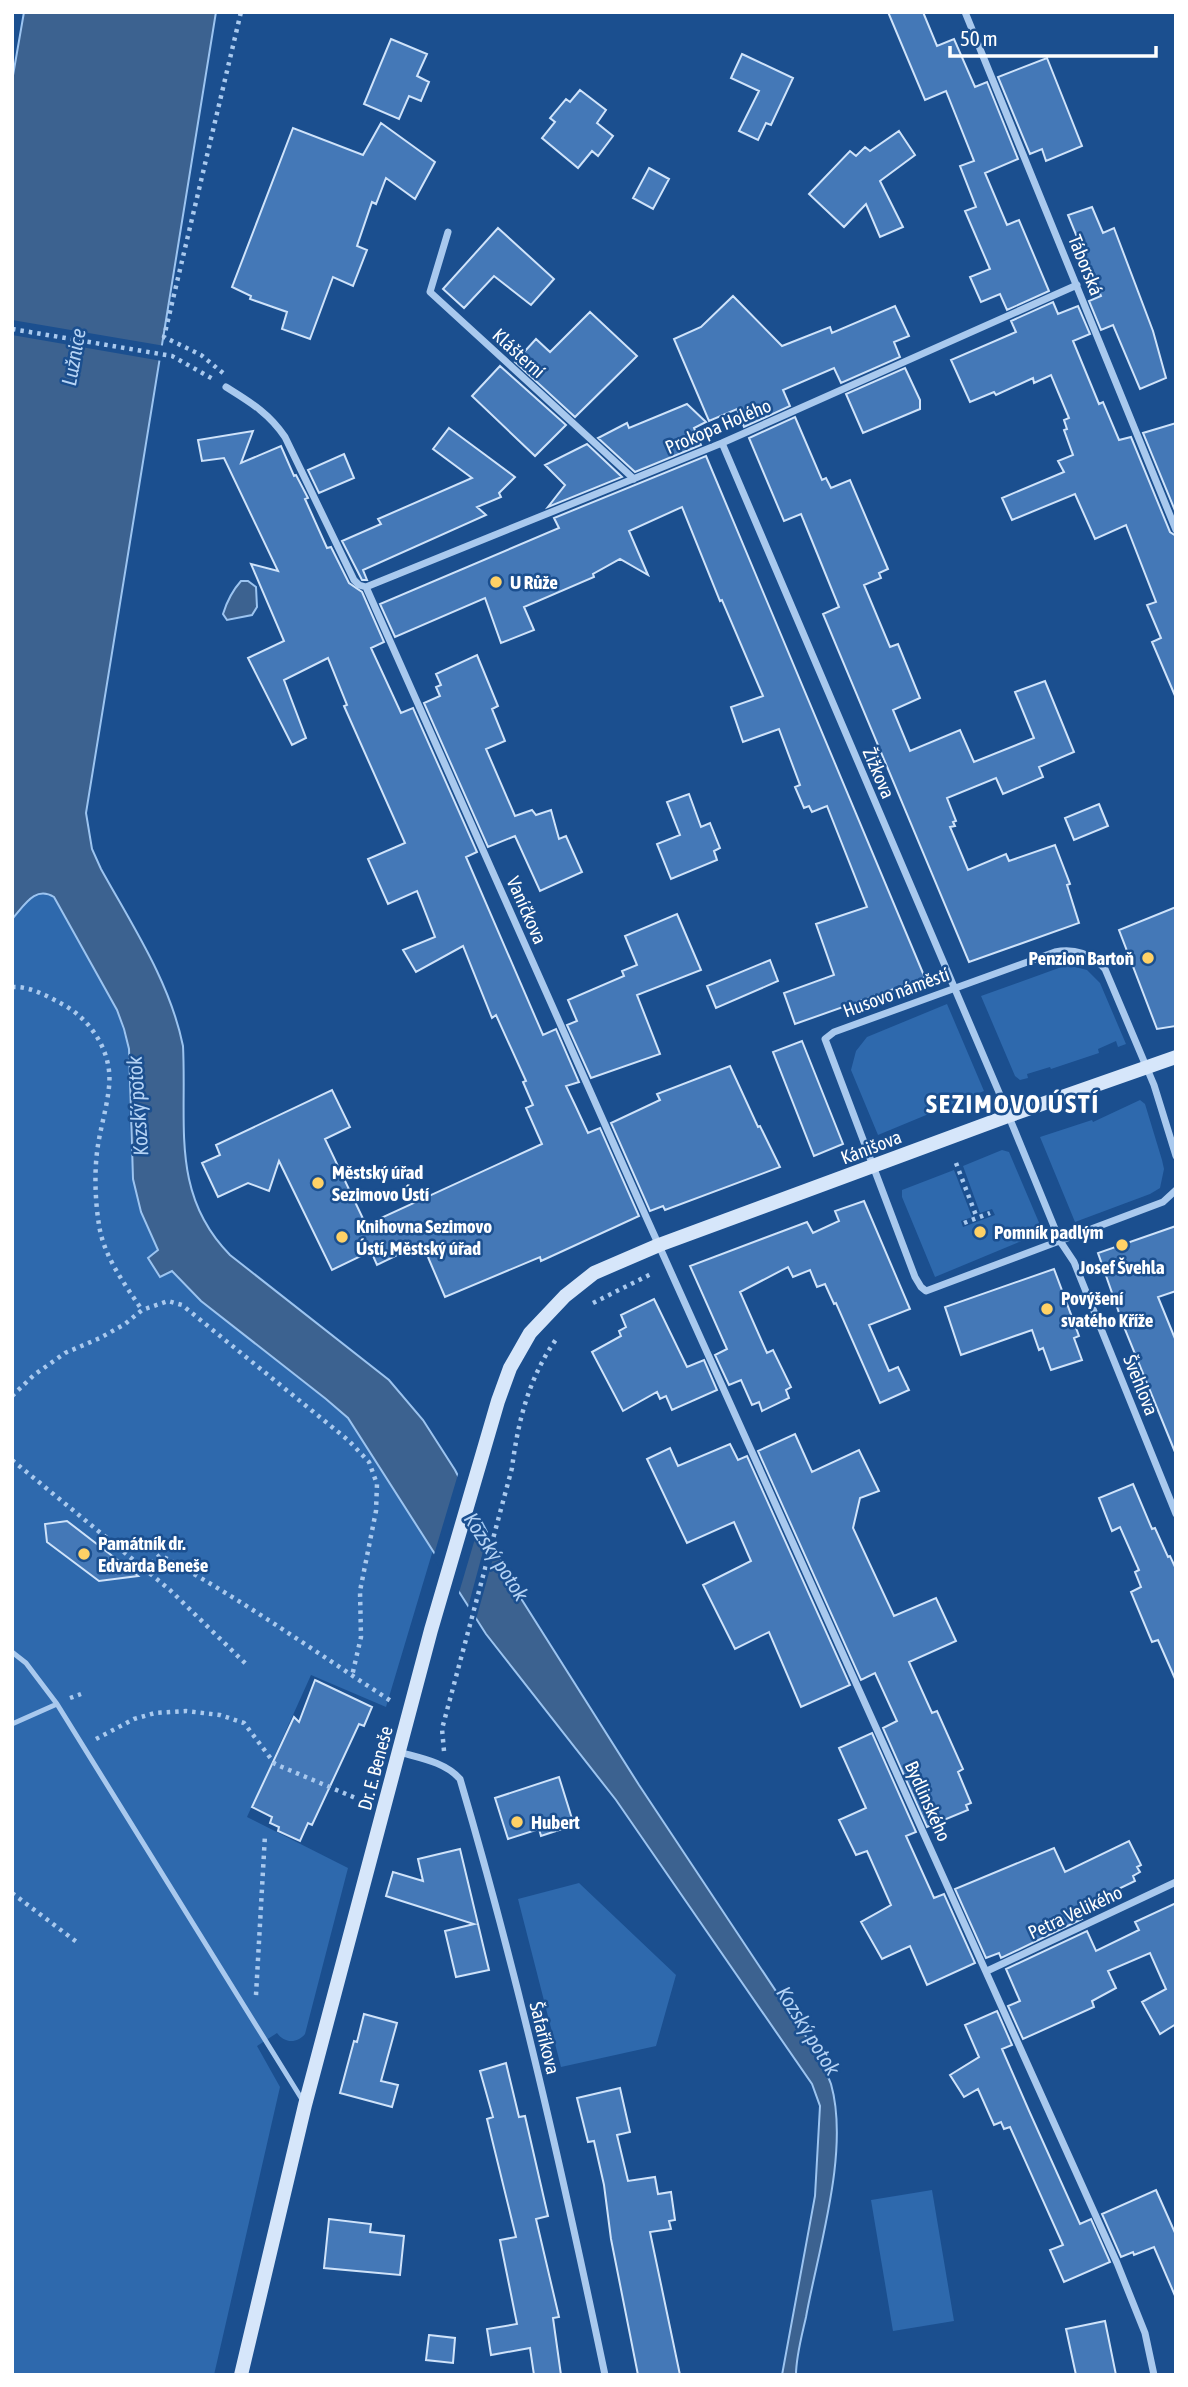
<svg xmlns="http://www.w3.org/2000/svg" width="1188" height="2387" font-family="'Asap Condensed',sans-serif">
	<rect width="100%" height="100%" fill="#1b4f8f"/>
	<path fill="#2e69ad" d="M38 893 51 894 57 901 117 1010 129 1049C131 1122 123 1183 158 1250L149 1259 160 1276 172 1271 201 1301 326 1399 348 1418 433 1550 386 1707 311 1675 247 1817 348 1868 305 2034C297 2044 284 2043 277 2033L257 2046 280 2087 214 2375H12V919L31 897Z
		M1067 965 1087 970 1100 983 1126 1044 1118 1047 1116 1041 1098 1049 1099 1053 1051 1069 1050 1067 1027 1074 1028 1078 1020 1080 1015 1076 981 996Z
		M947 1004 984 1091 878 1135 851 1070 856 1051 867 1037Z
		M1140 1100 1145 1104 1162 1160 1164 1169 1160 1188 1150 1194 1075 1222 1040 1137 1092 1120 1093 1122Z
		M1002 1150 1009 1152 1043 1232 935 1277 902 1197V1190L954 1170 972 1217 961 1221 963 1227 995 1215 992 1209 980 1213 963 1166Z
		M579 1883 676 1975 656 2046 561 2067 518 1899Z
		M932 2190 954 2321 893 2331 871 2200Z"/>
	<path fill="#3c6290" stroke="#9cc4f0" stroke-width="2" d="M24 12H216L86 813 92 849 101 869C132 925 170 982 183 1046 187 1124 170 1194 230 1255L389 1380 423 1420 455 1470 522 1600 639 1785 821 2059C824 2068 828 2076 831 2084 850 2151 818 2250 806 2317 802 2335 796 2356 796 2375H782L815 2196 820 2106 812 2084 616 1800 486 1634 348 1418 326 1399 201 1301 172 1271 160 1277 148 1258 158 1250 141 1212 133 1179 129 1049 124 1029 117 1010 54 897C35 885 24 906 12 919V81Z
		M241 581H248L256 587 257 607 252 615 227 620 223 614C227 601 232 591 241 581Z"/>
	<path fill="#1b4f8f" d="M12 320 165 346 162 361 12 335Z
		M459 1471 482 1515 458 1596 433 1558Z
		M489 1529 497 1544 475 1623 467 1611Z"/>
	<path fill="#4478b7" stroke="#cfe3fa" stroke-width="2" d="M888 12H923L937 46 954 39 975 87 987 82 1018 159 985 173 1007 225 1019 220 1049 291 1007 310 1000 294 981 302 970 277 990 269 965 211 976 207 960 166 974 161 946 91 925 100Z
		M391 39 427 54 417 76 429 82 421 101 409 96 399 119 364 104Z
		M742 54 793 78 771 125 766 123 758 140 739 131 759 91 731 78Z
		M1047 58 1082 146 1046 161 1042 149 1030 154 998 77Z
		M580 90 606 110 597 123 613 136 598 156 592 151 578 168 542 138 555 122 550 118 566 99 570 102Z
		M381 123 435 162 415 199 386 178 376 204 372 202 357 246 367 250 353 286 333 277 310 339 282 329 287 312 250 299 251 296 232 287 293 128 363 155Z
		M899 131 915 155 880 181 903 227 880 237 866 204 844 227 809 194 850 151 856 156 865 147 870 151Z
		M649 168 669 179 653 209 633 198Z
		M1092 207 1103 233 1114 228 1153 331 1166 378 1140 389 1113 325 1101 330 1089 301 1101 296 1068 215Z
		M498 228 554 279 531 305 494 276 464 308 443 289Z
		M733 296 782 346 830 327 832 333 895 306 909 336 894 342 900 357 841 383 834 368 783 390 790 406 744 427 737 409 709 421 674 339 701 327Z
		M1053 302 1058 314 1078 306 1090 334 1073 341 1099 404 1103 402 1119 440 1131 437 1170 532 1176 536V698L1152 642 1161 638 1147 605 1156 602 1126 525 1095 539 1075 494 1012 520 1002 498 1064 472 1058 461 1073 455 1064 430 1067 429 1064 420 1069 418 1051 375 1034 383 1033 378 996 395 994 392 970 402 951 360 1016 332 1011 321Z
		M590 312 637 356 575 417 515 362 536 339 550 352Z
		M500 366 566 425 535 456 472 396Z
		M905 368 920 400V409L863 433 846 394Z
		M687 404 706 422 694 428 701 445 635 472 598 438 627 423 629 428Z
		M795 417 822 480 826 478 831 488 850 480 888 569 879 573 881 578 864 585 890 647 898 644 920 698 893 710 910 751 960 730 974 762 1034 738 1015 692 1045 681 1074 752 1039 767 1043 777 1003 794 996 778 947 798 956 821 953 822 955 826 950 827 968 870 1006 854 1009 861 1055 845 1070 884 1067 885 1079 923 969 962 823 614 839 607 810 536 801 514 784 521 749 438Z
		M1176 423V513L1143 433Z
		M449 428 515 477 499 493 501 497 477 507 486 515 363 570 367 580H362L342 541 381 524 378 519 472 478 433 449Z
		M253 431 241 463 281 446 294 476 296 475 308 498 305 499 327 548 331 547 349 583 362 592 384 642 371 648 401 713 413 708 477 852 466 857 543 1035 556 1029 579 1082 566 1086 576 1107 588 1133 600 1128 639 1216 541 1261 540 1257 445 1297 422 1243 377 1265 371 1251 332 1270 279 1161 269 1191 248 1183 218 1197 202 1163 220 1155 216 1145 332 1090 350 1127 325 1139 366 1225 542 1144 526 1108 533 1105 523 1082 526 1081 496 1015 492 1018 463 946 416 972 403 950 435 937 417 891 388 904 368 859 405 843 344 706 347 705 328 658 284 680 306 738 292 745 248 658 284 641 251 564 278 571 224 458 202 461 198 440Z
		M587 444 622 477 548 507 565 485 545 465Z
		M344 454 354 478 319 493 308 470Z
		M706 456 925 978 795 1024 784 993 834 975 816 924 867 907 827 806 812 812 809 806 804 808 795 787 800 785 779 729 743 742 731 707 763 696 722 600 720 601 682 507 629 531 648 575 620 559 593 574 594 577 524 607 534 630 501 643 485 598 395 637 380 604 559 528 554 518Z
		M477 655 498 706 492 709 505 741 486 749 515 816 532 810 536 815 551 810 559 839 566 836 582 872 540 891 515 836 488 847 424 703 440 696 436 687 441 685 436 674Z
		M689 794 701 827 710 823 720 848 714 851 717 860 671 879 657 844 680 835 667 802Z
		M1099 804 1108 826 1074 840 1065 818Z
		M1176 907V1026L1157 1029 1119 930Z
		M677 914 701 970 637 995 660 1054 591 1078 567 1025 577 1021 568 1000 624 976 622 971 637 965 625 936Z
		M770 960 778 981 716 1008 707 986Z
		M802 1041 843 1144 814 1156 773 1052Z
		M730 1066 758 1127 760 1126 780 1167 665 1210 663 1206 650 1211 611 1123 660 1100 657 1094Z
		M864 1201 910 1309 869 1325 889 1371 898 1367 909 1390 880 1403 836 1303 834 1304 825 1284 817 1287 810 1270 793 1277 788 1267 740 1292 767 1353 773 1350 791 1387 786 1390 789 1398 762 1411 759 1402 752 1405 741 1380 729 1385 715 1355 727 1349 690 1266 807 1222 813 1233 839 1221 835 1211Z
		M1176 1226V1291L1158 1297 1176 1341 1175 1452 1124 1327 1098 1253Z
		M1054 1269 1079 1336 1074 1338 1082 1360 1051 1370 1043 1348 1039 1350 1032 1330 961 1355 945 1307Z
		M654 1299 687 1367 704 1360 717 1390 672 1410 666 1396 660 1399 657 1392 623 1411 592 1352 621 1336 619 1331 626 1327 621 1315Z
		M795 1434 812 1472 859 1450 879 1491 860 1498 853 1528 894 1616 936 1598 956 1641 909 1662 932 1713 937 1711 963 1769 958 1772 971 1803 966 1805 968 1810 927 1827 883 1728 897 1721 875 1673 861 1680 758 1451Z
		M730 1444 738 1460 747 1456 850 1685 801 1707 769 1632 735 1649 703 1585 751 1561 734 1522 687 1543 647 1459 670 1448 678 1466Z
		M1133 1484 1152 1529 1155 1528 1168 1557 1170 1556 1176 1569V1681L1158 1640 1152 1642 1131 1592 1141 1587 1135 1572 1139 1570 1120 1527 1112 1531 1099 1498Z
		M67 1521 115 1558 138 1576 99 1581 47 1542 45 1524Z
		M315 1680 372 1707 364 1726 359 1724 312 1825 308 1823 300 1841 278 1831 279 1827 270 1823 272 1817 252 1807 294 1717 299 1722Z
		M872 1733 916 1832 906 1836 934 1898 944 1894 975 1963 927 1985 910 1946 882 1959 861 1922 891 1905 867 1851 856 1855 839 1820 866 1808 839 1748Z
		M559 1777 574 1825 541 1836 539 1829 508 1839 495 1798Z
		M1129 1841 1141 1865 1137 1867 1140 1872 1133 1876 1135 1881 1077 1909 1082 1919 1001 1958 999 1953 986 1958 955 1889 1054 1848 1065 1872Z
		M460 1849 489 1970 456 1977 445 1931 474 1924 386 1896 393 1872 423 1881 418 1859Z
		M1176 1903V2024L1160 2034 1142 2002 1166 1989 1150 1953 1108 1971 1116 1988 1092 2001 1094 2007 1023 2039 1008 2006 1020 2001 1006 1969 1087 1931 1096 1951 1139 1930 1135 1922Z
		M997 2011 1012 2045 1002 2049 1030 2113 1080 2224 1091 2219 1110 2262 1064 2282 1050 2250 1063 2245 1010 2127 1004 2129 1001 2122 994 2125 978 2089 964 2097 950 2075 979 2057 965 2025Z
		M364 2014 397 2023 381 2081 398 2085 392 2107 340 2093 354 2041 357 2042Z
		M506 2063 519 2117 525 2116 548 2216 536 2219 559 2317 553 2318 561 2375H534L530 2348 491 2355 487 2329 517 2324 500 2240 516 2237 487 2119 493 2117 480 2071Z
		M620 2088 630 2132 617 2135 628 2181 655 2177 658 2194 671 2192 675 2220 669 2221 671 2229 650 2232 680 2375H638L611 2239 604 2185 594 2141 588 2142 577 2098Z
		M1156 2190 1176 2235V2298L1154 2247 1134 2255 1133 2252 1121 2257 1102 2214Z
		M329 2219 371 2224 370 2232 404 2236 400 2275 324 2268Z
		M1105 2321 1116 2375H1076L1066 2329Z
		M429 2335 455 2338 453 2363 426 2360Z"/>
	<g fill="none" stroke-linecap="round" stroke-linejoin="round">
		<path stroke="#a9c9ee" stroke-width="4.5" stroke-dasharray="3.5 5" stroke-linecap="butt" d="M12 329 172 356 213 379
			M223 373 201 355 164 337 241 12
			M12 987C30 986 47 996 62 1004 91 1019 113 1053 109 1087 107 1107 101 1126 98 1145 94 1170 95 1200 99 1225 104 1257 124 1283 142 1310
			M956 1163 977 1218
			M964 1223 990 1213
			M593 1303 651 1274
			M12 1396 34 1375 65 1353 100 1338 125 1324 142 1310 168 1301 182 1305 348 1440 369 1462 377 1484 376 1511 360 1591 361 1637 352 1676
			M12 1460 170 1590 248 1666
			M145 1569 160 1555C240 1598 314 1651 391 1701
			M70 1698 81 1694
			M96 1739 134 1719 155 1713 186 1711 220 1715 244 1723 275 1764 358 1799
			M444 1751 442 1729 512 1468C518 1421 529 1377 557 1338
			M12 1893 78 1943
			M256 1995 265 1835"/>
		<path stroke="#a9c9ee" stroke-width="5" d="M12 1652 26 1663 57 1704 303 2101
			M12 1724 57 1704"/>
		<path stroke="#a9c9ee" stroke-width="7" d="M965 12 1176 530
			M448 232 430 292 634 479
			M226 387C250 402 269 413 285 437L354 580 359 585 366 587
			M722 443 998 1090 1060 1241 1074 1262 1176 1514
			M366 587 647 1219 1117 2263 1145 2333 1154 2375
			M366 587 722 443 1077 285
			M1176 1156 1154 1085 1105 969C1092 954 1074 948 1055 952L834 1032 825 1039 915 1277 921 1287 926 1291 1163 1202 1176 1190
			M399 1752C420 1758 445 1762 460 1779 518 1975 563 2175 605 2375
			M987 1971 1176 1882"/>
		<path stroke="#d6e6fa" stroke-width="14" d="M241 2375 305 2105 431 1630 498 1401 510 1368 530 1333 565 1296 594 1273 659 1245 1008 1116 1176 1057"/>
	</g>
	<g fill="#ffd166" stroke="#1b4f8f" stroke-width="2.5">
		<circle cx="496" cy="582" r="7"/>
		<circle cx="1148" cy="958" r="7"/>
		<circle cx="318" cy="1183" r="7"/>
		<circle cx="980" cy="1232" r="7"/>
		<circle cx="342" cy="1237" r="7"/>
		<circle cx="1122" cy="1245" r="7"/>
		<circle cx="1047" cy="1309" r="7"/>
		<circle cx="84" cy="1554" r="7"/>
		<circle cx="517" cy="1822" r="7"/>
	</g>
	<g text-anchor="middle" stroke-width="5" stroke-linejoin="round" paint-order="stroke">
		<g font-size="19" fill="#fff" stroke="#1b4f8f">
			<text transform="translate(1086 265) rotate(68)" y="7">Táborská</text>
			<text transform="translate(519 353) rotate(42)" y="7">Klášterní</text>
			<text transform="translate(718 426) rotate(-23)" y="7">Prokopa Holého</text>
			<text transform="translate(879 773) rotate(67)" y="7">Žižkova</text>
			<text transform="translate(527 910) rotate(66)" y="7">Vaníčkova</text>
			<text transform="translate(896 992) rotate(-20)" y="7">Husovo náměstí</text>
			<text transform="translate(871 1147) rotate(-21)" y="7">Kánišova</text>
			<text transform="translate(1141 1385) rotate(68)" y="7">Švehlova</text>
			<text transform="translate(375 1768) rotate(-75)" y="7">Dr. E. Beneše</text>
			<text transform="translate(928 1801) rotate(66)" y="7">Bydlinského</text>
			<text transform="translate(1075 1912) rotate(-25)" y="7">Petra Velikého</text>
			<text transform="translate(545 2038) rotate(76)" y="7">Šafaříkova</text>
		</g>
		<g font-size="19" font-weight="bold" fill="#fff" stroke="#1b4f8f" text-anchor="start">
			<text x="510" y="589">U Růže</text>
			<text x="1134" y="965" text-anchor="end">Penzion Bartoň</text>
			<text x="332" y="1179">Městský úřad<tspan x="332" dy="22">Sezimovo Ústí</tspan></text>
			<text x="356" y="1233">Knihovna Sezimovo<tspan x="356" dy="22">Ústí, Městský úřad</tspan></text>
			<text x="994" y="1239">Pomník padlým</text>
			<text x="1122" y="1274" text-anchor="middle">Josef Švehla</text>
			<text x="1061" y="1305">Povýšení<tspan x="1061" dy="22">svatého Kříže</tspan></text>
			<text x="98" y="1550">Památník dr.<tspan x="98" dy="22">Edvarda Beneše</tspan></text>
			<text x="531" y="1829">Hubert</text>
		</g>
		<g font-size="21" font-style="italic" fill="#b5d3f5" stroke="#1b4f8f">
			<text transform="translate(74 357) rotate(-80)" y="7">Lužnice</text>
			<text transform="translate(138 1106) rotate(-94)" y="7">Kozský potok</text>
			<text transform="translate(496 1557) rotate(57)" y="7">Kozský potok</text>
			<text transform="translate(808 2031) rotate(58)" y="7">Kozský potok</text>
		</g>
		<g font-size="26" font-weight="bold" letter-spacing="2" fill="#fff" stroke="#1b4f8f">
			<text x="1013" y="1113">SEZIMOVO ÚSTÍ</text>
		</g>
	</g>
	<rect width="1188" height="2387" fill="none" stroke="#ffffff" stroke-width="28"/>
	<path d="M950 46v10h206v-10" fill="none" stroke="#ffffff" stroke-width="3.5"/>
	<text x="960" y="46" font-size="21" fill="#ffffff" stroke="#1b4f8f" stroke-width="5" paint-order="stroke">50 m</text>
</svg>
